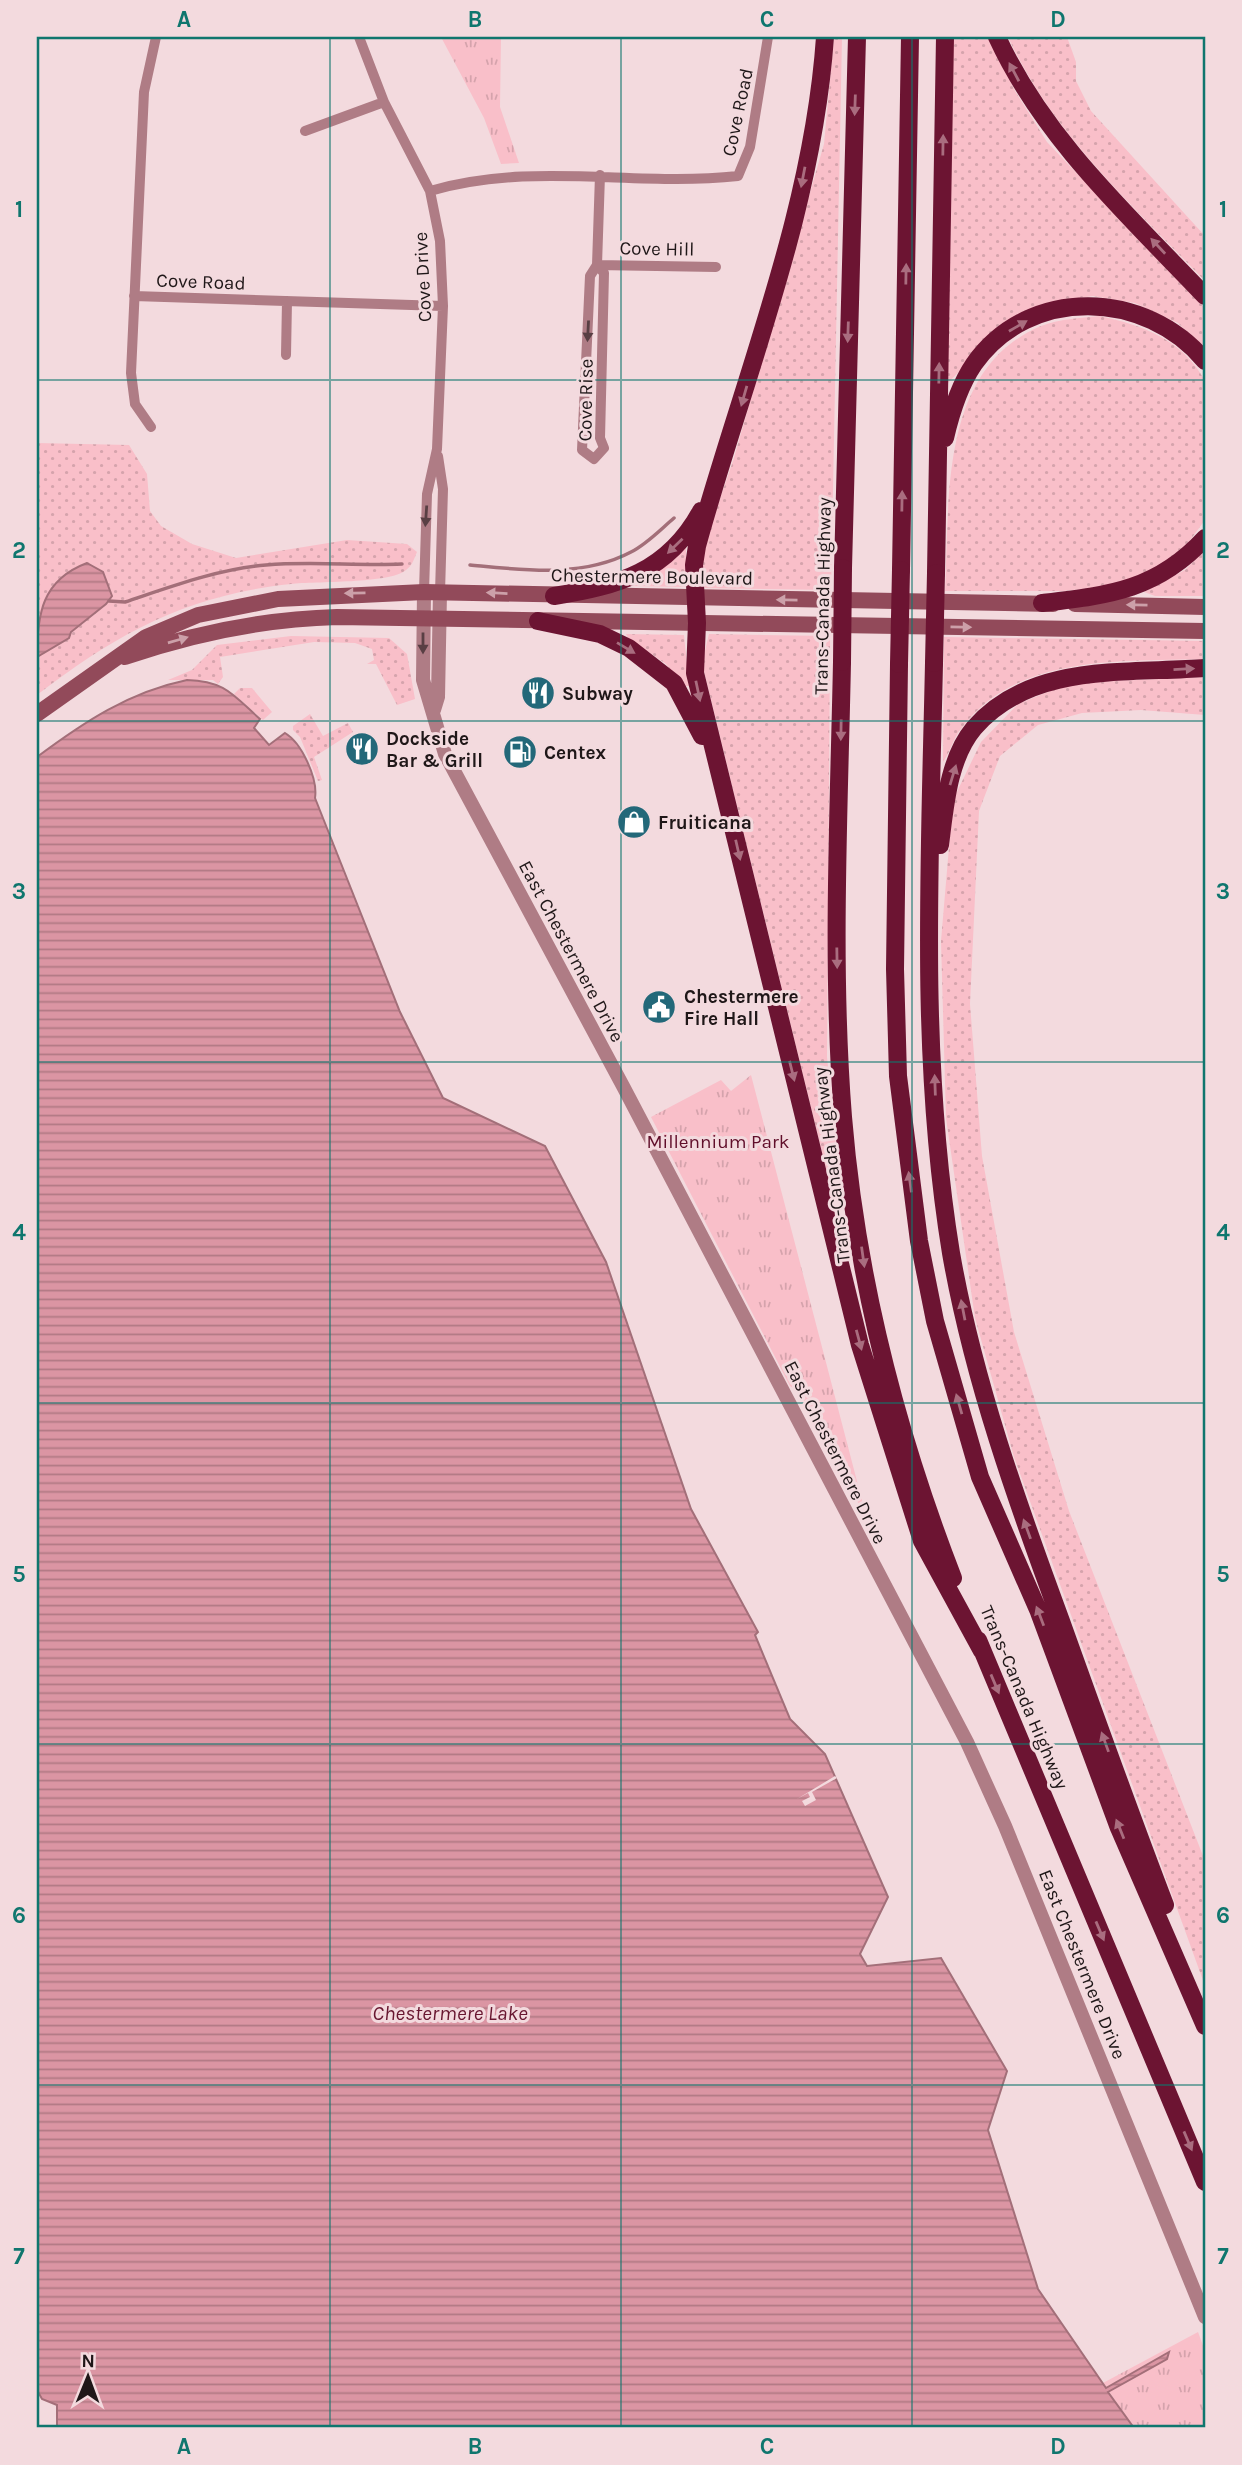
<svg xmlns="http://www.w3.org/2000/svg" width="1242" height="2465" font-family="Karla,sans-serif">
	<defs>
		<pattern id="grass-dots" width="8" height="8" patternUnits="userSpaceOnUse" patternTransform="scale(1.75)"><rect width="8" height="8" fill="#f9bfc9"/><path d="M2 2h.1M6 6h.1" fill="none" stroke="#d5a3ac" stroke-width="1.8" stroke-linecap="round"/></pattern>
		<pattern id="park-tufts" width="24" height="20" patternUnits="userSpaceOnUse" patternTransform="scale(1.75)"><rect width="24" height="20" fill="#f9bfc9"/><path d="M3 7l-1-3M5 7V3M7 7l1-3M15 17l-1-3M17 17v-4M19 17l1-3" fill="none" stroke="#d5a3ac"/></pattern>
		<pattern id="water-rules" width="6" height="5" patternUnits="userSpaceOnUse" patternTransform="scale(1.75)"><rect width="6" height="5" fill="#db95a3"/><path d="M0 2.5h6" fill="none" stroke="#b17984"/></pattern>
	</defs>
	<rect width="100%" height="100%" fill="#f3dade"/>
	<path fill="url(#grass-dots)" d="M834 37H842L831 590 705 588 700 573 709 530 733 461 824 144Z
		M953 37H989L1015 91 1047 142 1205 308V350L1178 323 1135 303 1093 296 1058 301 1008 321 945 386Z
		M1008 37H1067L1076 62V81L1091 111 1205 236V281C1132 205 1053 134 1008 37Z
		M1099 316C1143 325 1183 340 1205 381V520L1188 543 1162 564 1129 580 1102 587 1063 591H945C950 498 939 369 1041 326 1059 319 1080 318 1099 316Z
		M37 443 129 445 147 474 150 511 161 526 192 544 236 558 347 540 407 544 417 552C414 559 412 566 406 570 390 584 315 581 291 584 188 595 117 633 37 695V549L40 543 37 534Z
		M686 547V587L632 586 671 562Z
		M1205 550V596H1155L1144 592 1185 570Z
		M626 634 684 635 689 686H684L666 664 628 638Z
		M709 634 830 636 827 1057 841 1194 837 1200 833 1197 702 663Z
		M291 636 389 638 407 654 415 699 397 705 376 664H367L374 660 372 649 355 643 314 642 220 657 223 677 218 684 213 680H168L192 670 217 645Z
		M944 637 1205 641V659C1122 662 1017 653 961 729 953 738 951 751 943 762Z
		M1205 677V715L1141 710 1082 713 1038 725 1000 756 979 811 970 1004 982 1156 1014 1332 1069 1511 1205 1861V1986L1014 1457 975 1318 946 1118 941 941 953 800 981 742 1018 704 1070 683Z
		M240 688H252L272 712 263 720 234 694Z
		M310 714 323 736 348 723 353 732 314 757 322 780 318 781 300 737 293 730V726Z"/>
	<path fill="url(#park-tufts)" d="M441 37H501L500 107 519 163 501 164 484 118Z
		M751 1075 864 1508 865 1516 800 1393 790 1386 651 1117 721 1080 731 1091Z
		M1198 2332 1205 2351V2428H1134L1103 2383Z"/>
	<path fill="url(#water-rules)" stroke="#a36f79" stroke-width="2" d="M87 563 103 572 112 596 106 604 71 632 69 638 37 657C37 614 42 580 87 563Z
		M187 680C225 681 233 695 260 719L254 728 269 745 285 733C302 743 318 779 315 798L400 1012 443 1098 545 1146 606 1262 691 1509 758 1632 755 1635 790 1719 825 1754 888 1897 860 1954 867 1966 941 1958 1007 2071 988 2130 1038 2289 1106 2388 1169 2352 1167 2359 1108 2392 1134 2428H57V2405L42 2399 37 2390V757C84 722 129 692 187 680Z"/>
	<path fill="#f3dade" d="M835 1776 837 1778 812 1792 816 1800 805 1806 802 1801 810 1797 808 1793 797 1799Z"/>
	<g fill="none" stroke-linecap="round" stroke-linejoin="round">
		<path stroke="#a36f79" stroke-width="3.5" d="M470 565C523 570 582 578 631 552 647 544 661 529 674 518
			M109 601 125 602C170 587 218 569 266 565 312 561 356 566 402 564"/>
		<path stroke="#af7c85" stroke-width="10" d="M359 37 384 102 430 191 440 241 443 306 437 449 427 494 424 592
			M305 131 384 102
			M430 191C532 161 634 187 738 176L750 147 768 37
			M597 265 604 273 600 438 604 448 594 459 582 450 590 276 597 265 600 175
			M597 265 716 267
			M134 296 443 306
			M286 355 287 301
			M151 427 135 404 131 373 144 92 156 37
			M438 456 443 489 440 593"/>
		<path stroke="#af7c85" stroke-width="14" d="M424 592 423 680 445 754 624 1088 967 1742 1005 1826 1205 2317
			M434 710 438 697 440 593"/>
		<path stroke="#924a5a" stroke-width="16" d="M1075 604 1205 607
			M125 657C195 633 264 619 337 617L1205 631
			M37 714 146 637 198 615 278 599 424 592 1053 604"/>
		<path stroke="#6c1432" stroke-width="18" d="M825 37C813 212 743 379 697 546L694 565 697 623 695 673 860 1345 922 1541 982 1651
			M997 37C1044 139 1128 215 1205 296
			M945 438C951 412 959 386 974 364 1030 285 1146 290 1205 361
			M843 568 857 37
			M901 570 910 37
			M936 573 945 37
			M554 596C618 586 668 572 701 511
			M1042 603C1110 595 1157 590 1205 538
			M538 621 600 634 629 648 674 683 702 736
			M842 662C839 813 831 966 843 1117 856 1275 896 1431 953 1578
			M934 663C930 859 919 1058 951 1253 973 1379 1017 1502 1061 1621 1095 1716 1129 1811 1165 1905
			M899 664 895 969 898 1076 919 1241 935 1321 980 1477 1039 1612 1119 1828 1205 2026
			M940 845C945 807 948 759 974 728 1031 662 1127 674 1205 668
			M978 1640 1205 2182"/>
		<path stroke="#6c1432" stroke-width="18" d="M842 662 843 568
			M934 663 936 573
			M899 664 901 570"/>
	</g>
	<defs><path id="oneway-solid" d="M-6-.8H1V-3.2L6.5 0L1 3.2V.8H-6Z" transform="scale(1.75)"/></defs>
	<g fill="#a96d7f">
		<use href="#oneway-solid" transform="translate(1014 72) rotate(-118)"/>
		<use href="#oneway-solid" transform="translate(855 105) rotate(92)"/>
		<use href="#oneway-solid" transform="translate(943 145) rotate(-89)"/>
		<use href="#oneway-solid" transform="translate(803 177) rotate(101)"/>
		<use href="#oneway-solid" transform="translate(1158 246) rotate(-133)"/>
		<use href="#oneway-solid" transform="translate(906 274) rotate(-89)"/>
		<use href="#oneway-solid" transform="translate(1018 326) rotate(-30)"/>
		<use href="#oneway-solid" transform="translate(848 332) rotate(92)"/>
		<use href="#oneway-solid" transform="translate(939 373) rotate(-89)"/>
		<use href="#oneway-solid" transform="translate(744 396) rotate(106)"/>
		<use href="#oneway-solid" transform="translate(902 501) rotate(-89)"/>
		<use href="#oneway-solid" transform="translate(675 546) rotate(136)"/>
		<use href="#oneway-solid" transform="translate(626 648) rotate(31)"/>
		<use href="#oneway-solid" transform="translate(1184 669) rotate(-3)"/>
		<use href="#oneway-solid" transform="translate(698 691) rotate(78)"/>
		<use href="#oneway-solid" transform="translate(841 730) rotate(91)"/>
		<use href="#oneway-solid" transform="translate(953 775) rotate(-73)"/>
		<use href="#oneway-solid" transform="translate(738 850) rotate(77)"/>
		<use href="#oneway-solid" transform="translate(837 958) rotate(89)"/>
		<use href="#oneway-solid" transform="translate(792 1071) rotate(76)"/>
		<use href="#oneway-solid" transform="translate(935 1085) rotate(-92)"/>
		<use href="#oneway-solid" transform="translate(910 1182) rotate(-98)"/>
		<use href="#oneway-solid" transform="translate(863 1257) rotate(82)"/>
		<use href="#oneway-solid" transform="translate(963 1310) rotate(-101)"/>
		<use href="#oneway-solid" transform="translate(859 1340) rotate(75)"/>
		<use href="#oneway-solid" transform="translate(959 1404) rotate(-106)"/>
		<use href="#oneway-solid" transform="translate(1027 1529) rotate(-110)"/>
		<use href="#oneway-solid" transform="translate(1040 1616) rotate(-111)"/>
		<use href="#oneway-solid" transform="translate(995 1684) rotate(67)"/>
		<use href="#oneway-solid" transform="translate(1105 1742) rotate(-110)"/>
		<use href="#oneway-solid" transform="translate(1120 1829) rotate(-112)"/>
		<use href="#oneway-solid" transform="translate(1100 1931) rotate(67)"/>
		<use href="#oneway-solid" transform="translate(1188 2141) rotate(67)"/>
	</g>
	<g fill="#593f44">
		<use href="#oneway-solid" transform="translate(588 331) rotate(93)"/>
		<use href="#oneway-solid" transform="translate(426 516) rotate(94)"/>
		<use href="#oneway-solid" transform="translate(423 643) rotate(90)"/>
	</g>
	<g fill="#cca0a9">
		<use href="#oneway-solid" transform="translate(355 593) rotate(179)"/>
		<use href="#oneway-solid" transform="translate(497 593) rotate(-177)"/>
		<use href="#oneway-solid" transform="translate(787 600) rotate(-179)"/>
		<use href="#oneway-solid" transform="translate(1137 605) rotate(-179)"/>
		<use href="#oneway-solid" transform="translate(961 627) rotate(1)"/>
		<use href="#oneway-solid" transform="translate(178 640) rotate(-16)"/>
	</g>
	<path fill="none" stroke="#0f766e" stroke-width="2" stroke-opacity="0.55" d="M330 37V2428M621 37V2428M912 37V2428M37 380H1205M37 721H1205M37 1062H1205M37 1403H1205M37 1744H1205M37 2085H1205"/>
	<defs>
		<g id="restaurant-disc" transform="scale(1.75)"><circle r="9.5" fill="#236879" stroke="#f3dade"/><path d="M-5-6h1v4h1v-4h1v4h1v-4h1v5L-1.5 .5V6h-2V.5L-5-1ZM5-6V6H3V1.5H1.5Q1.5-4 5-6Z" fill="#fff"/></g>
		<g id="fuel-disc" transform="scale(1.75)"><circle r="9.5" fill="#236879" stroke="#f3dade"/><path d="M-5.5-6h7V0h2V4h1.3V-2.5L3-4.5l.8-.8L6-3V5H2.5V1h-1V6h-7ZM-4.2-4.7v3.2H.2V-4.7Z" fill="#fff"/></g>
		<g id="shop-disc" transform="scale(1.75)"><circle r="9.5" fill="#236879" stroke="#f3dade"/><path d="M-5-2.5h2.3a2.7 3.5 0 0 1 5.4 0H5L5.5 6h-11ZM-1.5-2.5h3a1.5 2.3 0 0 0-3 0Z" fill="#fff"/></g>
		<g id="civic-disc" transform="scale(1.75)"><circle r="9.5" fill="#236879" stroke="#f3dade"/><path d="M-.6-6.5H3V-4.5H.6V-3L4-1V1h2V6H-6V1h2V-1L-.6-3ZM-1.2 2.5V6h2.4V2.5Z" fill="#fff"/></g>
	</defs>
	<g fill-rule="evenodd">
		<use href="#restaurant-disc" x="538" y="693"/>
		<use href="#restaurant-disc" x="362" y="749"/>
		<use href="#fuel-disc" x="520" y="752"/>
		<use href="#shop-disc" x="634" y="822"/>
		<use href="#civic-disc" x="659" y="1007"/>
	</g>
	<g text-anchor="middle" stroke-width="6" stroke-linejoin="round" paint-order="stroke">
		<g font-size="19" fill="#1f1718" stroke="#f3dade">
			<text transform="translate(737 112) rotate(-78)" y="7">Cove Road</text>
			<text transform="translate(657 248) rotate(1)" y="7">Cove Hill</text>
			<text transform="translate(422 277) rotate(-93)" y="7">Cove Drive</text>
			<text transform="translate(201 281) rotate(2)" y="7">Cove Road</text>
			<text transform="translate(585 400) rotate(-89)" y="7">Cove Rise</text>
			<text transform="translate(652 576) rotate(1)" y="7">Chestermere Boulevard</text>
			<text transform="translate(822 596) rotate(-89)" y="7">Trans-Canada Highway</text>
			<text transform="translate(572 951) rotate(62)" y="7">East Chestermere Drive</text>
			<text transform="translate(831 1165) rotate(-97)" y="7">Trans-Canada Highway</text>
			<text transform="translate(836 1452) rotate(63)" y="7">East Chestermere Drive</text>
			<text transform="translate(1025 1697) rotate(67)" y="7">Trans-Canada Highway</text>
			<text transform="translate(1083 1964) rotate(68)" y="7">East Chestermere Drive</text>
		</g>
		<g font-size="19" font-weight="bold" fill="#1f1718" stroke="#f3dade" text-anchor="start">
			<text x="562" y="700">Subway</text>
			<text x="386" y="745">Dockside<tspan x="386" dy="22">Bar &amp; Grill</tspan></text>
			<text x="544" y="759">Centex</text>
			<text x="658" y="829">Fruiticana</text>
			<text x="684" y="1003">Chestermere<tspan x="684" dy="22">Fire Hall</tspan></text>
		</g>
		<g font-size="19" fill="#600e2a" stroke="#f3dade">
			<text x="718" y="1148">Millennium Park</text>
		</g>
		<g font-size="21" font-style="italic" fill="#681630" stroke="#f3dade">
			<text x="450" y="2020">Chestermere Lake</text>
		</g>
	</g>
	<rect width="1242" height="2465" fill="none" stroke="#f3dade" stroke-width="77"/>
	<g transform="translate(88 2377) rotate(1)" stroke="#f3dade" stroke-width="5" paint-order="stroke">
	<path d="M0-5L12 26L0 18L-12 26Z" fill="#1f1718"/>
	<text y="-10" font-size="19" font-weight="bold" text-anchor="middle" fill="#1f1718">N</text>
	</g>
	<rect x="38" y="38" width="1166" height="2388" fill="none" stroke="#0f766e" stroke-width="2.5"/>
	<g font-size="23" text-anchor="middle" font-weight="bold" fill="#0f766e">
		<text x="184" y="27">A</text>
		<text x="475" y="27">B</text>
		<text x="767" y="27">C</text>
		<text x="1058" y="27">D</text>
		<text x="19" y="217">1</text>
		<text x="1223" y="217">1</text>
		<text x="19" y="558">2</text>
		<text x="1223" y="558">2</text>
		<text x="19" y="899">3</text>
		<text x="1223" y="899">3</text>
		<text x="19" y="1240">4</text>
		<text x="1223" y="1240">4</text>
		<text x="19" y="1582">5</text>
		<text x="1223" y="1582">5</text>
		<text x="19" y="1923">6</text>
		<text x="1223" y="1923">6</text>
		<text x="19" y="2264">7</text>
		<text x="1223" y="2264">7</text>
		<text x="184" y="2454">A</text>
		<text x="475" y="2454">B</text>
		<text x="767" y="2454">C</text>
		<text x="1058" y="2454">D</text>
	</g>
</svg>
